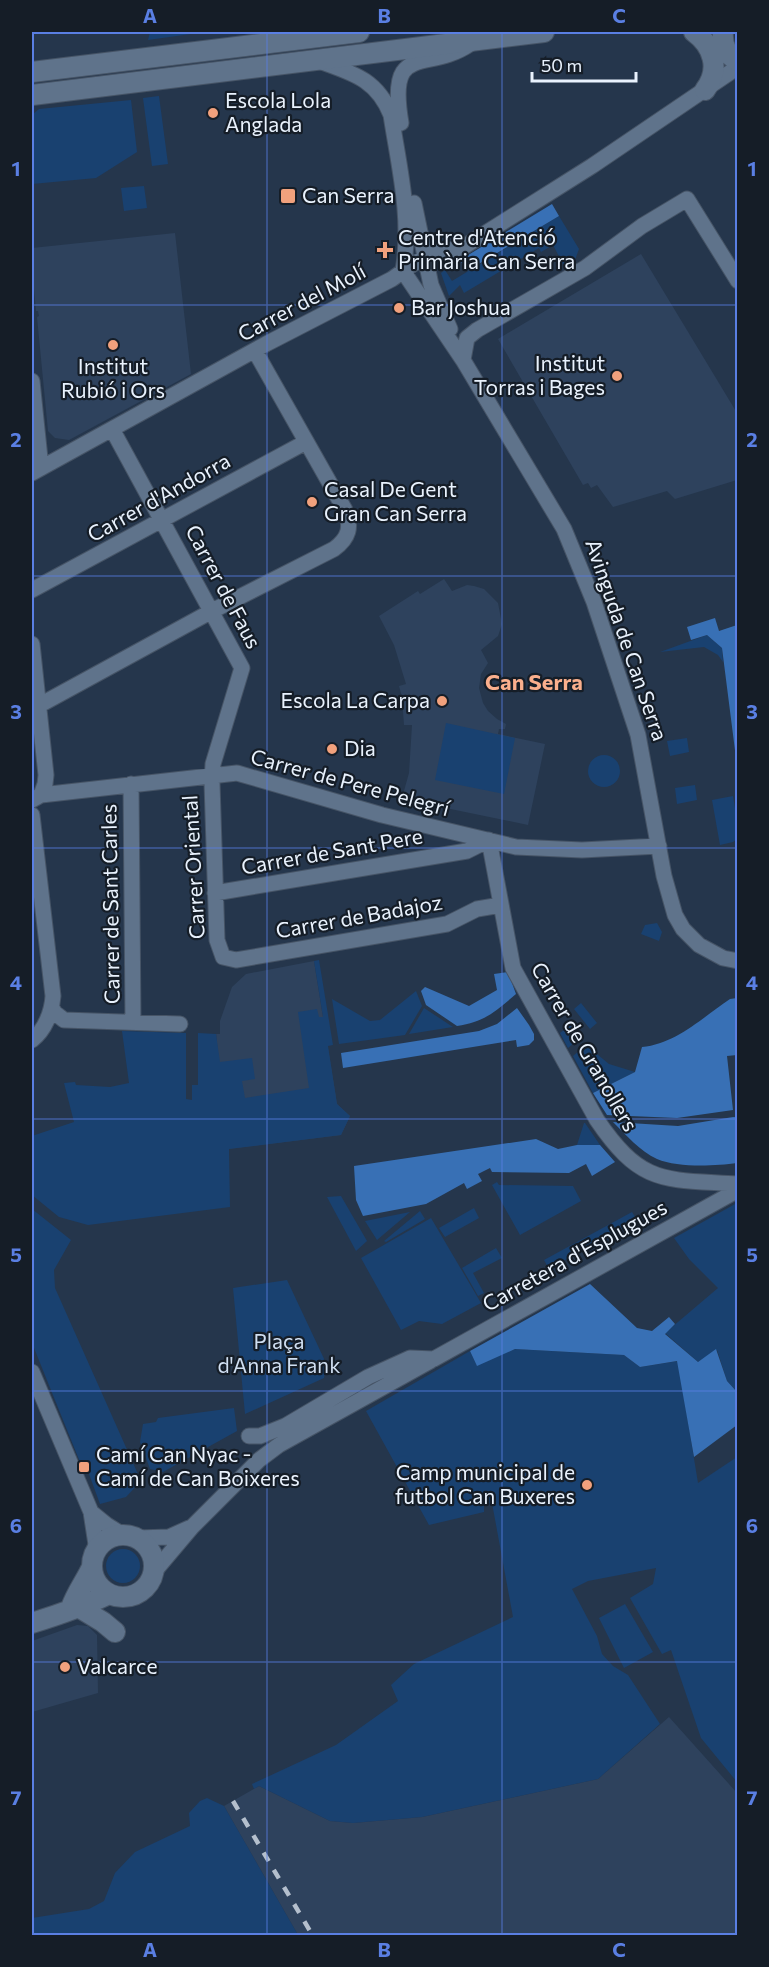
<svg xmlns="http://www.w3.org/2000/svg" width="769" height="1967" font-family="Commissioner,sans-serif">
	<rect width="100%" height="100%" fill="#25364c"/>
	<path fill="#2e425d" d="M175 233 191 374 69 440 55 438 48 431 37 317 39 316 38 311H36L32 267V248Z
		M641 254 737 413V480L675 499 667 491 613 507 597 485 591 488 588 483 583 485 498 339Z
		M444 579 452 591 467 585 474 586 484 589 498 603 502 624 498 636 481 650 488 663 481 674 479 688 483 703 488 711 497 719 506 724 505 729H499L498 734 545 744 528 825 436 806H427L402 798 409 773 412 725H404L402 697 399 686 406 684 394 645 379 616 418 591 420 594Z
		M314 961 337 1104 350 1116 341 1135 228 1149 216 1034H220V1021L232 987 246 974Z
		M77 1625 88 1626 97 1635 98 1693 32 1712V1641Z
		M669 1717 737 1793V1935H298L224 1806 259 1786 330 1821 353 1823 422 1817 598 1779Z"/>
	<path fill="#194170" d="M150 32H205L148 40Z
		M159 96 168 164 152 166 143 98Z
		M131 100 137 152 96 178 32 184V115L39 109Z
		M144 186 147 208 124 211 121 188Z
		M559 216 579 249 575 260 565 268 553 245 541 252 539 248 464 293 460 285 449 296 441 273 445 270 452 281Z
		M707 635 722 648 723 662 718 655 704 647 660 652Z
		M446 723 515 738 504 794 435 780Z
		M687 738 689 752 670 756 667 741Z
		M588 771a16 16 0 1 1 32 0a16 16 0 1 1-32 0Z
		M695 785 697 800 677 804 675 788Z
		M733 796 737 820V839L733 842 720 845 712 800Z
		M657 923 662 932 659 941 641 934 645 925Z
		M319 960 333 1045 328 1046 337 1104 350 1116 341 1135 229 1149 230 1207 88 1225 59 1217 32 1195V1136L74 1122 64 1083 75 1082 76 1085 110 1087 129 1083 122 1031 186 1033V1099L192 1100V1085H198V1033L216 1034 220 1062 252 1058 255 1079 242 1081 245 1098 309 1088 298 1012 317 1009 319 1017H323L314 961Z
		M416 991 422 1006 405 1035 339 1044 332 999 370 1021 380 1020Z
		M581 1003 597 1023 590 1029 574 1009Z
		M424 1008 453 1027 409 1034Z
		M570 1025 580 1038 568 1048 560 1033Z
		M586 1045 609 1064 635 1072 593 1093 573 1056Z
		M584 1123H585L600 1145H577Z
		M497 1182 499 1185 573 1186 581 1201 520 1235 492 1185Z
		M341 1196 367 1241 356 1251 327 1197Z
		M737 1203V1392L727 1381 717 1350 698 1362 665 1333 718 1288 689 1259 674 1238Z
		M474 1208 479 1218 445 1237 439 1228Z
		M32 1209 71 1240 54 1270 55 1288 141 1481 126 1497 100 1504 85 1463 80 1462 32 1343Z
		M420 1211 425 1219 386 1242 384 1241Z
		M410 1212 377 1240 365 1221Z
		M632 1212 637 1220 549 1269 544 1260Z
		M431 1218 481 1303 442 1324 419 1321 401 1330 361 1258Z
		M496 1248 502 1258 473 1273 484 1293 478 1296 462 1268Z
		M287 1280 326 1363 324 1378 245 1414 233 1288Z
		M515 1349 624 1355 640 1367 678 1361 698 1483 737 1457V1782L701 1738 671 1650 662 1654 630 1598 653 1584 656 1568 588 1581 572 1589 597 1636 602 1654 613 1666 628 1675 660 1724 598 1779 422 1817 353 1823 330 1821 259 1786 254 1789 252 1784 336 1745 398 1701 391 1685 414 1664 513 1617 492 1503 484 1504V1512L429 1525 366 1411 470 1351 477 1365Z
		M234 1408 237 1431 163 1472 150 1469 140 1442 143 1424 156 1422 158 1418Z
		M106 1566a17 17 0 1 1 34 0a17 17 0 1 1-34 0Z
		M625 1604 653 1652 624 1668 599 1618Z
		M207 1798 224 1806 298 1935H32V1918L89 1909 104 1901 115 1873 135 1852 190 1826 189 1813 200 1801Z"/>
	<path fill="#3870b5" d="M552 204 559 216 467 271 460 260Z
		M715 618 719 631 737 625V766L722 648 707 635 691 640 687 627Z
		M508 972 516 994C496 1011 485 1022 457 1026L426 1005 421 991 425 987 469 1006 497 990 494 974Z
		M737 998V1055L727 1056 733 1110 677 1118 607 1115 593 1093 635 1072 642 1047C676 1044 703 1017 730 999Z
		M517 1008 529 1025 534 1034V1040L529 1045 517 1047 516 1040 343 1068 341 1053 479 1031 497 1024Z
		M733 1117H737V1163C715 1166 678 1168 657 1159 640 1151 626 1135 613 1122L678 1126Z
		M536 1139 558 1149 577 1145H600L615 1162 592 1176 586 1164 569 1173 492 1172 490 1168 478 1174 482 1181 467 1189 464 1183 426 1204 363 1216 356 1200 354 1166Z
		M590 1284 637 1328 652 1331 669 1317 675 1324 665 1334 698 1362 716 1349 727 1381 737 1392V1425L694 1457 677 1361 640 1367 624 1355 515 1349 477 1366 470 1351Z"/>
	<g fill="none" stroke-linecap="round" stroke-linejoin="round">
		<g stroke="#465466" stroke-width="17">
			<path id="minor" d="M319 61C352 73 377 79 391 115 399 167 412 218 403 271L463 360 564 529 594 602 638 735 664 876 675 915 683 929 699 945 723 958 738 961
				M401 123C387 40 426 74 470 44
				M414 203 431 285 450 329
				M463 360 467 338 477 330 585 268 642 226 687 199 738 281
				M32 381 41 468
				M112 429 242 668 213 764 212 783 217 940 223 957 236 960 447 924 477 909 501 905
				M32 473 266 344 392 279 413 264 437 252 462 248 592 166 738 67
				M32 590 306 442
				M32 644 46 775 45 784 41 795
				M38 706 212 611 334 549C349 538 352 527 345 510L255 351
				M131 784 133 1022
				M32 800 41 795 237 773 382 815 516 847 582 850 659 846
				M32 815 53 996C52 1012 45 1030 32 1040
				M215 893 467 851 489 840 513 968 597 1120C642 1186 664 1179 738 1184
				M52 1008 55 1013 64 1020 180 1024
				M32 1372 91 1512 97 1551
				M249 1436H260L285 1426 368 1377 410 1358 434 1359
				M91 1512 107 1525 123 1535
				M138 1538 169 1537 189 1528
				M154 1572 192 1527 259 1460 279 1445 738 1190"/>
		</g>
		<g stroke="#465466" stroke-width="22">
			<path id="tertiary" d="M694 32C713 46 721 69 705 90
				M723 32C722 44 726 55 738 61
				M32 72 359 32
				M32 95 544 32
				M92 1566a31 31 0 1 1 62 0a31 31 0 1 1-62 0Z
				M71 1608C76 1593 85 1582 92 1567
				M80 1608 103 1622 115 1632
				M32 1623C58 1615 84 1606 109 1594"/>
		</g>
		<use href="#minor" stroke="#5f738b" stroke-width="15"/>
		<use href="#tertiary" stroke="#5f738b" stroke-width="20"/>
		<path stroke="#b4bfcd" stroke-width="4.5" stroke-dasharray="10 10" stroke-linecap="butt" d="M233 1801 313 1936"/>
	</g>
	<path fill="none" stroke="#5a7fe3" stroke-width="1.5" stroke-opacity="0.55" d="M267 32V1936M502 32V1936M32 305H738M32 576H738M32 848H738M32 1119H738M32 1391H738M32 1662H738"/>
	<g fill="#f1a17d" stroke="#151d27" stroke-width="2">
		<circle cx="213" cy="113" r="6"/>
		<rect x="280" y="188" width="16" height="16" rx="3"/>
		<path d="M382 241h6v6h6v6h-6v6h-6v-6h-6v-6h6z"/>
		<circle cx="399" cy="308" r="6"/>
		<circle cx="113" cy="345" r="6"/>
		<circle cx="617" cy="376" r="6"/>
		<circle cx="312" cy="502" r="6"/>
		<circle cx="442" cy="701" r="6"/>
		<circle cx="332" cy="749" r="6"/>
		<rect x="78" y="1461" width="12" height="12" rx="3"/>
		<circle cx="587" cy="1485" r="6"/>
		<circle cx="65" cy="1667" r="6"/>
	</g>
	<g text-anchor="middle" stroke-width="4.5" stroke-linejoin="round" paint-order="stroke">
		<g font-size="21" fill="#e9f2fd" stroke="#151d27" text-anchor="start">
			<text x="225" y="108">Escola Lola<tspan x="225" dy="24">Anglada</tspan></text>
			<text x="302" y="203">Can Serra</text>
			<text x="398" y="245">Centre d'Atenció<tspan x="398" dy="24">Primària Can Serra</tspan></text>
			<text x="411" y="315">Bar Joshua</text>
			<text x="605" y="371" text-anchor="end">Institut<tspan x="605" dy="24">Torras i Bages</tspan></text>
			<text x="113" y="374" text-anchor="middle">Institut<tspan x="113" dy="24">Rubió i Ors</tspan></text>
			<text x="324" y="497">Casal De Gent<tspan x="324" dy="24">Gran Can Serra</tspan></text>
			<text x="430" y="708" text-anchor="end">Escola La Carpa</text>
			<text x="344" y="756">Dia</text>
			<text x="96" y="1462">Camí Can Nyac -<tspan x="96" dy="24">Camí de Can Boixeres</tspan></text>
			<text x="575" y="1480" text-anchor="end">Camp municipal de<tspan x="575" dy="24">futbol Can Buxeres</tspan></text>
			<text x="77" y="1674">Valcarce</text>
		</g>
		<g font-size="21" fill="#e9f2fd" stroke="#151d27">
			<text transform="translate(302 303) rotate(-28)" y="7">Carrer del Molí</text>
			<text transform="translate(159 498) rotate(-29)" y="7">Carrer d'Andorra</text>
			<text transform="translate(223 587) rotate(62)" y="7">Carrer de Faus</text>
			<text transform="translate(626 640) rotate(71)" y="7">Avinguda de Can Serra</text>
			<text transform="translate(350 783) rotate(15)" y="7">Carrer de Pere Pelegrí</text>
			<text transform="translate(332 852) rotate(-10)" y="7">Carrer de Sant Pere</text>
			<text transform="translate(194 867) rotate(-93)" y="7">Carrer Oriental</text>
			<text transform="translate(111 904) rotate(-91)" y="7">Carrer de Sant Carles</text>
			<text transform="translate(359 917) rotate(-10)" y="7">Carrer de Badajoz</text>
			<text transform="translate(584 1047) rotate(60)" y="7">Carrer de Granollers</text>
			<text transform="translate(575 1256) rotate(-29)" y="7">Carretera d'Esplugues</text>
		</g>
		<g font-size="21" fill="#d0dff2" stroke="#151d27">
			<text x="279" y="1349">Plaça<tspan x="279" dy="24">d'Anna Frank</tspan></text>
		</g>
		<g font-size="22" font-weight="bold" fill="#faaf8d" stroke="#151d27">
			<text x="534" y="690">Can Serra</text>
		</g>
	</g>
	<rect width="769" height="1967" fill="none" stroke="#151d27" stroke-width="66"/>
	<path d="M532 72v9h104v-9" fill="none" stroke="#e9f2fd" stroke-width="3"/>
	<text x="541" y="72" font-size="18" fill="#e9f2fd" stroke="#151d27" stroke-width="4.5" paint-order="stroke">50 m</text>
	<rect x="33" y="33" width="703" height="1901" fill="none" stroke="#5a7fe3" stroke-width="2"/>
	<g font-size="20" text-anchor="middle" font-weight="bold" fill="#5a7fe3">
		<text x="150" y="23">A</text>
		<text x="384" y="23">B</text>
		<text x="619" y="23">C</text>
		<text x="16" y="176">1</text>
		<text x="752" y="176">1</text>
		<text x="16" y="447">2</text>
		<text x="752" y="447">2</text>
		<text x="16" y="719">3</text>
		<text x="752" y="719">3</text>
		<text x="16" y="990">4</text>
		<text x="752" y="990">4</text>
		<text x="16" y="1262">5</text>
		<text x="752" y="1262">5</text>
		<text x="16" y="1533">6</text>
		<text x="752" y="1533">6</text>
		<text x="16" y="1805">7</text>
		<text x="752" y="1805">7</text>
		<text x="150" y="1957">A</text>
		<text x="384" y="1957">B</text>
		<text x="619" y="1957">C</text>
	</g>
</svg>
